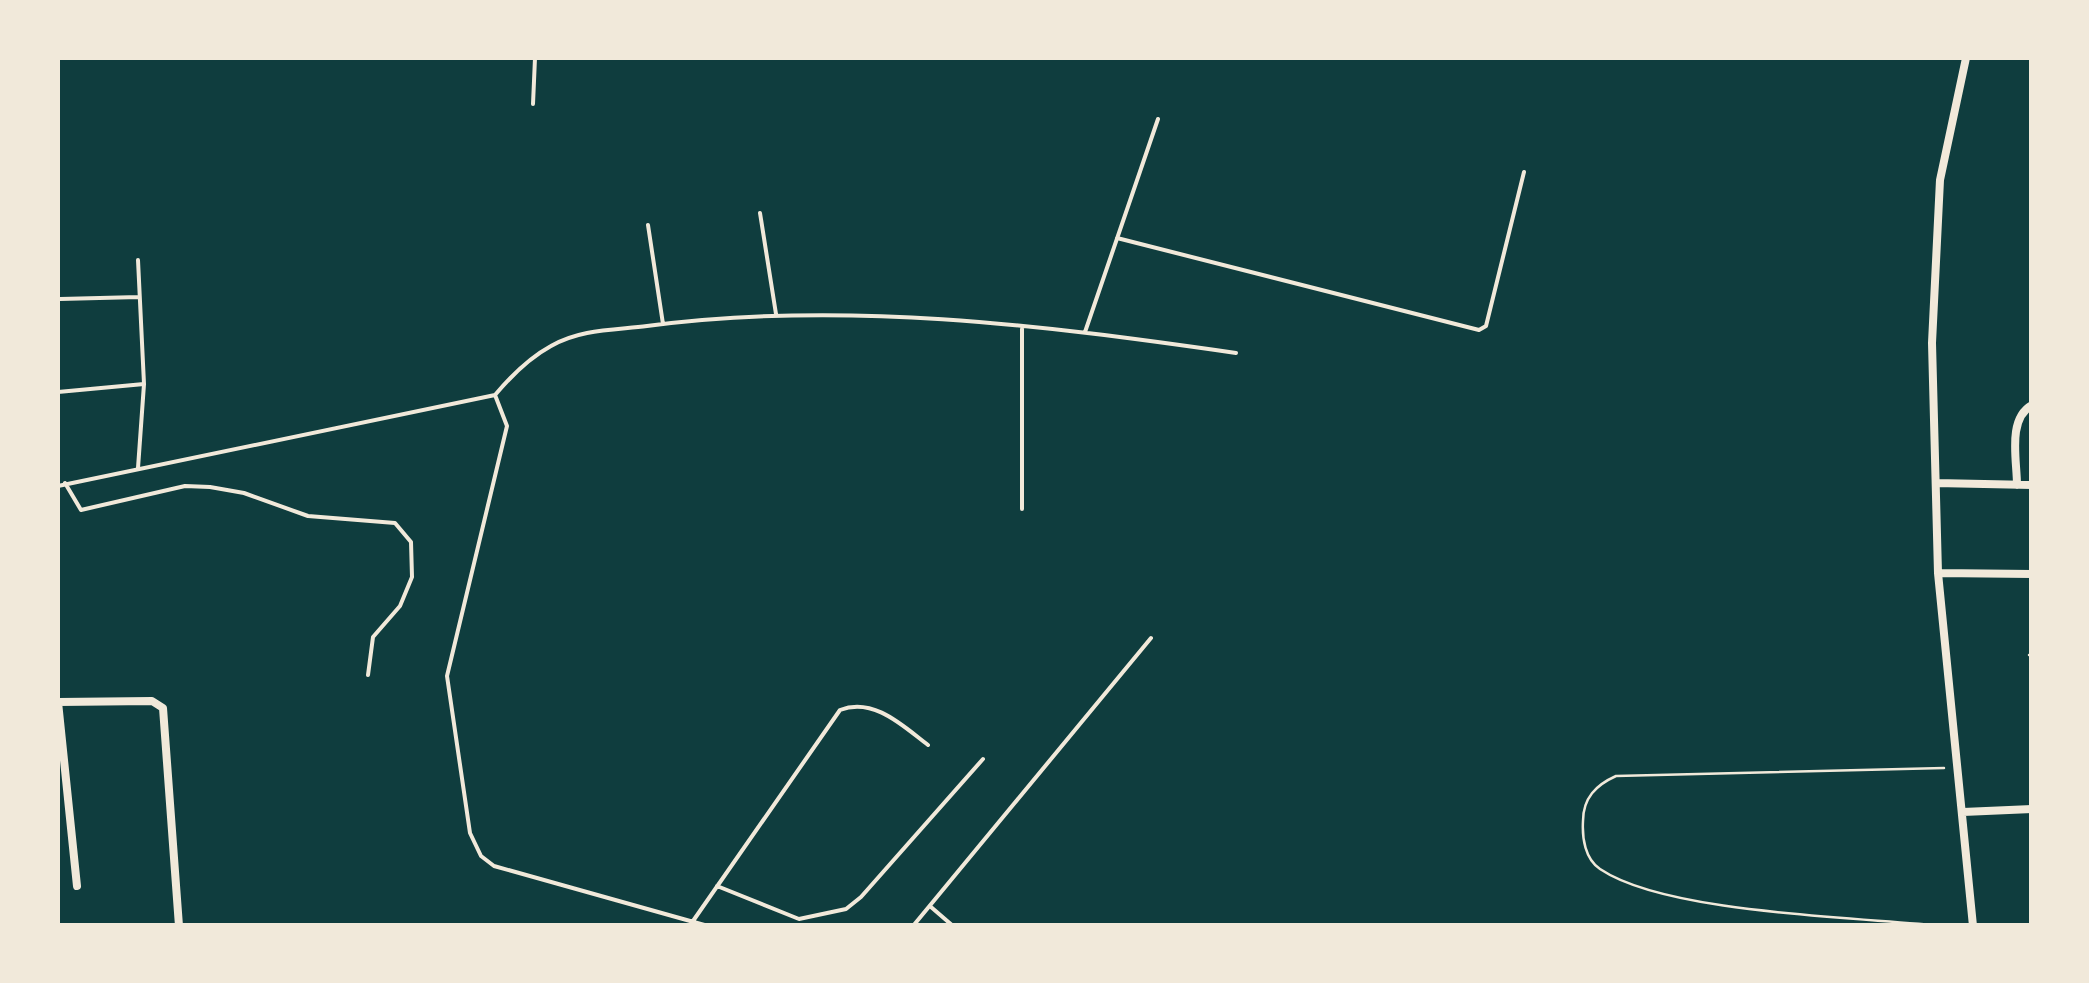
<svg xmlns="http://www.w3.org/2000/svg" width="2089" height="983" font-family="'Roboto Condensed',sans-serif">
	<rect width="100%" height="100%" fill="#0f3d3e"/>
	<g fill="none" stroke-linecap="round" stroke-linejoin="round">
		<path stroke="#f1e9da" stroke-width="2.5" d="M2029 655H2032
			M1944 768 1616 776C1596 785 1583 798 1583 821 1582 838 1585 859 1600 869 1667 914 1859 917 1944 926"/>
		<path stroke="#f1e9da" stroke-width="4" d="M533 104 535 58
			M760 213 776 314
			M648 225 663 324
			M1117 238 1479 330 1486 326 1524 172
			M138 260 144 384 138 468
			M60 299 139 297
			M1085 332 1158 119
			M58 392 144 384
			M495 395 507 426 447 676 470 833 481 856 494 866 708 926
			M65 483 81 510 185 486 210 487 244 493 308 516 395 523 411 542 412 577 400 606 373 637 368 675
			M58 486 495 395C511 376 529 358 551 346 580 329 615 330 647 326 844 300 1041 325 1236 353
			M1022 509V329
			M717 886 799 919 846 909 861 897 983 759
			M931 907 953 926
			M693 921 840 710C874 697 903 726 928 745
			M913 926 1151 638"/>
		<path stroke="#f1e9da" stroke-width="8" d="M1966 58 1940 180 1932 343 1938 573 1973 926
			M1936 483 2032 485
			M2017 485C2017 460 2007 419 2032 405
			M1938 573 2032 574
			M58 702 152 701 163 708 179 926
			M58 702 77 886
			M1963 812 2032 809"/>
	</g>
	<rect width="2089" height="983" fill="none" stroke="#f1e9da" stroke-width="120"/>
</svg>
